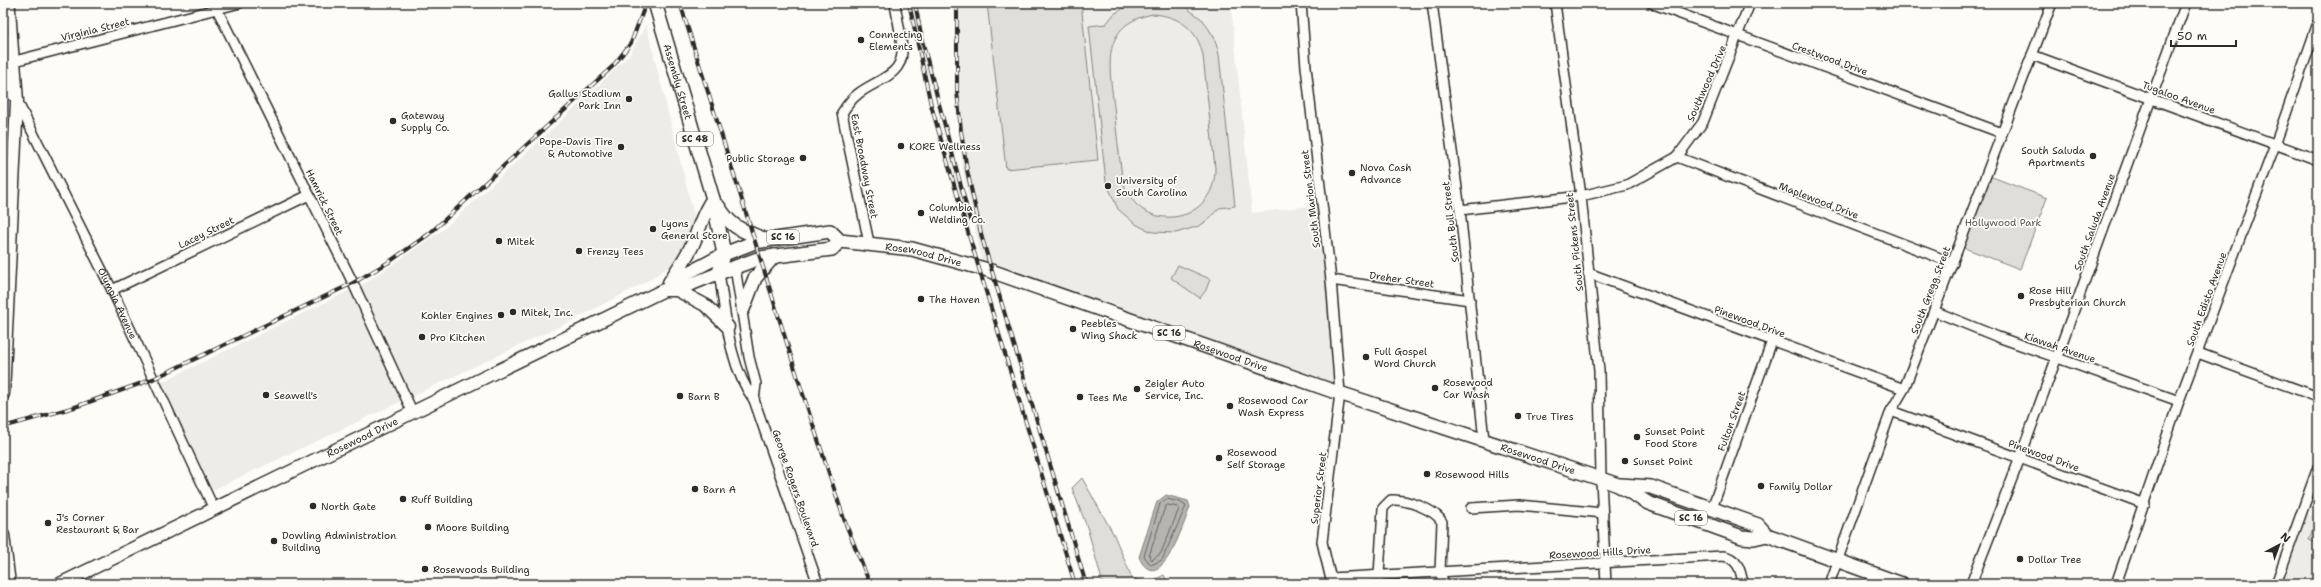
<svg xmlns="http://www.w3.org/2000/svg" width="2321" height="587" font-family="'Shantell Sans',sans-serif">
	<rect width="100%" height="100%" fill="#fdfcf7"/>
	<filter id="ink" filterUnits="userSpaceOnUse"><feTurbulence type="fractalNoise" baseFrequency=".025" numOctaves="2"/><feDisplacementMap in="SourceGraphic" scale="8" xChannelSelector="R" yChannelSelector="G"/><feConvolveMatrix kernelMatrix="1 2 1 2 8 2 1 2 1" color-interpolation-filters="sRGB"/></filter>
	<g filter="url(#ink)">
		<path fill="#edece8" d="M958 3H1257L1231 6 1252 213 1318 205 1338 396 984 272 962 166 957 76Z
			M646 24 695 220 691 241 678 261 644 283 571 321 213 490 160 383 367 282 444 229 590 94 630 54Z
			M2302 512 2318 518V584H2276Z"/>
		<path fill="#dfdeda" stroke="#858482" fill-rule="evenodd" d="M987 3H1081L1098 160 1006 169Z
			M1132 3H1180L1203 20 1214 37 1219 54 1235 206 1219 208 1207 221 1199 226 1176 233 1153 232 1143 228 1134 223 1118 209 1106 182 1089 26 1106 24 1114 14ZM1153 14C1179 16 1198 29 1203 56L1215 168C1216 228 1133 236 1122 176 1119 153 1116 130 1114 106 1109 66 1100 24 1153 14Z
			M1987 175 2047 198 2020 269 1959 246Z
			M1178 265 1210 279 1206 290 1200 298 1171 278Z
			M1082 478 1114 535 1132 578 1148 583 1164 575 1168 584H1103L1087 527 1072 488Z
			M2314 525 2318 526 2316 543 2309 540Z"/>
		<path fill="#b5b4b1" stroke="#7e7d7b" d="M1166 495 1188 501 1190 507C1185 520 1167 577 1149 569 1144 567 1141 562 1139 557L1157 502Z"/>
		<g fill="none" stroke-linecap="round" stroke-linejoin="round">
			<path stroke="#626261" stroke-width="1" d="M1167 499 1180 502 1186 506 1162 560 1151 565 1144 556 1160 504Z
				M1168 505 1178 507 1179 509 1161 553 1152 560 1149 556 1165 507Z"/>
			<g stroke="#2b2b2b" stroke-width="12">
				<g id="minor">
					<path d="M10 3 14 57"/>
					<path d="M214 3 353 283 412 411"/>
					<path d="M1301 3 1306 67 1331 280 1340 393 1322 542 1332 584"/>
					<path d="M1432 3 1460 210 1484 440"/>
					<path d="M1555 3 1581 196 1599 371 1601 479 1606 584"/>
					<path d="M1651 3 2002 133"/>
					<path d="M2032 55 2318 160"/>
					<path d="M3 64 240 3"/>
					<path id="s1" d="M17 101 112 290 214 509"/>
					<path d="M1677 157 1953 263"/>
					<path d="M1460 210 1581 196 1627 185 1677 157 1703 122 1750 3"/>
					<path d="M869 243 842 113C847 105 851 99 858 94 874 81 902 76 902 52 902 36 897 19 895 3"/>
					<path d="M735 267 749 357 756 384 754 400"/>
					<path d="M719 273C726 314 728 365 754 400L818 584"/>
					<path d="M1588 273 1904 389"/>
					<path d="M1331 280 1470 300"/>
					<path d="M112 290 309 195"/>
					<path d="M1934 311 1998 337 2179 401"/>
					<path d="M2198 353 2318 397"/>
					<path d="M1891 411 2145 504"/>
					<path d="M1471 508 1519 505 1603 513"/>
					<path d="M1712 508 1772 341"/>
					<path d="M1379 575 1383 508 1391 500C1405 499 1435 509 1442 522L1440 572 1444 584"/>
					<path d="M1331 578 1723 556C1738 558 1741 571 1743 584"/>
					<path d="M1829 584 1891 411 1904 389 2052 3"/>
					<path d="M1971 584 2020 458 2186 3"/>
					<path d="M2116 584 2179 401 2275 145 2318 23"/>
					<path d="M2276 584 2318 467"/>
				</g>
			</g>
			<g stroke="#2b2b2b" stroke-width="15">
				<g id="secondary">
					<path d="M3 39 14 61 17 101 3 394"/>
					<path d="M3 73 14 95"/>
					<path d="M669 283 724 254"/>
					<path d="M677 290 705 305 728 327"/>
					<path d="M3 535 9 584"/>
					<path id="s2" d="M60 584 664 290H677L719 273"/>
				</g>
			</g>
			<g stroke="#2b2b2b" stroke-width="16">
				<g id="primary">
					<path id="s3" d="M655 3 713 199 724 254 719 273"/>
					<path d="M718 206C732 229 742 230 766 240"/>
					<path id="s4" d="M724 254 755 242 830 231 840 241 912 249 988 270 1327 389 1601 479 1618 485 1648 503 1742 537 1754 538 1767 535"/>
					<path d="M719 273 760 258 832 249 840 241"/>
					<path d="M670 282C678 268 688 256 694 241 701 225 702 214 713 199"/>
					<path d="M743 309 755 278 774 256"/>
					<path d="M1621 485 1651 487 1758 525 1767 535 1902 584"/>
				</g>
			</g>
			<use href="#minor" stroke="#fdfcf7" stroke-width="9"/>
			<use href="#secondary" stroke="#fdfcf7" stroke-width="12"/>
			<use href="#primary" stroke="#fdfcf7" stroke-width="13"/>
			<g stroke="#2b2b2b" stroke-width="4">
				<path id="rail" d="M680 3 801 388 845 522 870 584
					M909 3 931 105 967 229 1075 584
					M915 3 922 40 970 220
					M957 3V91L961 131 967 170 982 238 1086 584
					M3 427 75 407 153 379 353 283 389 262 429 234 613 66 631 43 646 3"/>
			</g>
			<use href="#rail" stroke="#fdfcf7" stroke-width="2.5" stroke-dasharray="8" stroke-linecap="butt"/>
		</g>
	</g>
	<g fill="#2b2b2b" stroke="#fdfcf7" stroke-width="1.5">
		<circle cx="861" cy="40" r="4"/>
		<circle cx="629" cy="99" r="4"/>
		<circle cx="393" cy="121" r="4"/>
		<circle cx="901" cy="146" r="4"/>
		<circle cx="621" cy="147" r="4"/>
		<circle cx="2093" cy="156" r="4"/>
		<circle cx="803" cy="158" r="4"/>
		<circle cx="1352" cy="173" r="4"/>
		<circle cx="1108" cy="186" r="4"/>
		<circle cx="921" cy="213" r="4"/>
		<circle cx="653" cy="229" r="4"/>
		<circle cx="499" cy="241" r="4"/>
		<circle cx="579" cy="251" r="4"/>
		<circle cx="2021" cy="296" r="4"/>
		<circle cx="921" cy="299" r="4"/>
		<circle cx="513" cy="312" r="4"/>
		<circle cx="501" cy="315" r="4"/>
		<circle cx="1073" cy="329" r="4"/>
		<circle cx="422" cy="337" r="4"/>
		<circle cx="1366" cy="357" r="4"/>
		<circle cx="1435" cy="388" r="4"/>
		<circle cx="1137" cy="389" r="4"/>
		<circle cx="266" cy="395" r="4"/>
		<circle cx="680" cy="396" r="4"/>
		<circle cx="1080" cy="397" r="4"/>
		<circle cx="1230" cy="406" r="4"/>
		<circle cx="1518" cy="416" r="4"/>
		<circle cx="1637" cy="437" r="4"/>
		<circle cx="1219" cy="458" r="4"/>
		<circle cx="1625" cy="461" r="4"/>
		<circle cx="1427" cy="474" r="4"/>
		<circle cx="1761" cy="486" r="4"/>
		<circle cx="695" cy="489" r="4"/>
		<circle cx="403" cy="499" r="4"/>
		<circle cx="313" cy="506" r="4"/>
		<circle cx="48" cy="523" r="4"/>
		<circle cx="428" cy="527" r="4"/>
		<circle cx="274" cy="541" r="4"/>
		<circle cx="2020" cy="559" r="4"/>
		<circle cx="425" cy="569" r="4"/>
	</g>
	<g text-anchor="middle" stroke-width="3.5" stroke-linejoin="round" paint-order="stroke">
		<g fill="#fdfcf7" stroke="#6a6a68" stroke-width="1">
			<rect x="677" y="132" width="36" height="14" rx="3"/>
			<rect x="767" y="230" width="32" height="14" rx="3"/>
			<rect x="1153" y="326" width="32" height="14" rx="3"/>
			<rect x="1675" y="511" width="32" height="14" rx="3"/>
		</g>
		<g font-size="9" font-weight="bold" fill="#2b2b2b">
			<text x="695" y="142">SC 48</text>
			<text x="783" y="240">SC 16</text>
			<text x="1169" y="336">SC 16</text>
			<text x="1691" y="521">SC 16</text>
		</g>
		<g font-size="10" fill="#2b2b2b" stroke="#fdfcf7">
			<text transform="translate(95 29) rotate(-14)" y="4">Virginia Street</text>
			<text transform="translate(1830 58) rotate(20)" y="4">Crestwood Drive</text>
			<text dy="4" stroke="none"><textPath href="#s3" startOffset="82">Assembly Street</textPath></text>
			<text transform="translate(1706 83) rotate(-66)" y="4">Southwood Drive</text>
			<text transform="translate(2179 97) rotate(20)" y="4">Tugaloo Avenue</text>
			<text transform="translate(865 166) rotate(79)" y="4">East Broadway Street</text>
			<text transform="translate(1310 199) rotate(-97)" y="4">South Marion Street</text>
			<text transform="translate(1819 200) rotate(21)" y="4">Maplewood Drive</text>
			<text transform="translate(325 202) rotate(64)" y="4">Hamrick Street</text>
			<text transform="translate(1450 222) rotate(-97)" y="4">South Bull Street</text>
			<text transform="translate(2094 222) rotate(-70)" y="4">South Saluda Avenue</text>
			<text transform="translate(206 232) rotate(-26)" y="4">Lacey Street</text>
			<text transform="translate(1574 242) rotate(-96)" y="4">South Pickens Street</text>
			<text dy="4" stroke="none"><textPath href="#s4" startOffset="208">Rosewood Drive</textPath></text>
			<text transform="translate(1402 279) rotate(8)" y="4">Dreher Street</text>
			<text transform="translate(1930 290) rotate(-69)" y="4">South Gregg Street</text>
			<text transform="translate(2206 299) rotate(-70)" y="4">South Edisto Avenue</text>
			<text dy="4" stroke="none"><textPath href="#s1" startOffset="226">Olympia Avenue</textPath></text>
			<text transform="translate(1750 321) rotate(20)" y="4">Pinewood Drive</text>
			<text transform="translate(2060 347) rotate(19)" y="4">Kiawah Avenue</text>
			<text dy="4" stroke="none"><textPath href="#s4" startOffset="532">Rosewood Drive</textPath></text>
			<text transform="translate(1731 421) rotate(-70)" y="4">Fulton Street</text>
			<text dy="4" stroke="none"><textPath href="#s2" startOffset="336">Rosewood Drive</textPath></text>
			<text transform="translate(2044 455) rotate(20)" y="4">Pinewood Drive</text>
			<text dy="4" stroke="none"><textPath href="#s4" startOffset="856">Rosewood Drive</textPath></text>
			<text transform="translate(796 488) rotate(71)" y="4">George Rogers Boulevard</text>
			<text transform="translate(1318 488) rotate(-83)" y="4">Superior Street</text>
			<text transform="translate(1600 552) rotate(-3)" y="4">Rosewood Hills Drive</text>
		</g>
		<g font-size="10" fill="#2b2b2b" stroke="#fdfcf7" text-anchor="start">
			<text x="869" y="38">Connecting<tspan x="869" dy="12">Elements</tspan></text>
			<text x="621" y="97" text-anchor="end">Gallus Stadium<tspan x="621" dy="12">Park Inn</tspan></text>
			<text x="401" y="119">Gateway<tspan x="401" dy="12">Supply Co.</tspan></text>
			<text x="613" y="145" text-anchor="end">Pope-Davis Tire<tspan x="613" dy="12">&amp; Automotive</tspan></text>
			<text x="909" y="150">KORE Wellness</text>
			<text x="2085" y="154" text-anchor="end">South Saluda<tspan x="2085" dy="12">Apartments</tspan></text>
			<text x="795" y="162" text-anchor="end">Public Storage</text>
			<text x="1360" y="171">Nova Cash<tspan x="1360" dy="12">Advance</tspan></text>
			<text x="1116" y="184">University of<tspan x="1116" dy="12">South Carolina</tspan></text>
			<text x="929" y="211">Columbia<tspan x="929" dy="12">Welding Co.</tspan></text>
			<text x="661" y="227">Lyons<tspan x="661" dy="12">General Store</tspan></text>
			<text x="507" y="245">Mitek</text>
			<text x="587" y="255">Frenzy Tees</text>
			<text x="2029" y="294">Rose Hill<tspan x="2029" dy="12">Presbyterian Church</tspan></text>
			<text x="929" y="303">The Haven</text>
			<text x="521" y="316">Mitek, Inc.</text>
			<text x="493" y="319" text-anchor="end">Kohler Engines</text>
			<text x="1081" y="327">Peebles<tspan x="1081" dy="12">Wing Shack</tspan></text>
			<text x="430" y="341">Pro Kitchen</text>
			<text x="1374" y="355">Full Gospel<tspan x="1374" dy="12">Word Church</tspan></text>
			<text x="1443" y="386">Rosewood<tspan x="1443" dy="12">Car Wash</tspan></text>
			<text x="1145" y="387">Zeigler Auto<tspan x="1145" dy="12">Service, Inc.</tspan></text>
			<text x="274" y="399">Seawell's</text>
			<text x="688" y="400">Barn B</text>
			<text x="1088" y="401">Tees Me</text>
			<text x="1238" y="404">Rosewood Car<tspan x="1238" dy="12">Wash Express</tspan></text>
			<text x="1526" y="420">True Tires</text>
			<text x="1645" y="435">Sunset Point<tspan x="1645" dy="12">Food Store</tspan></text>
			<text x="1227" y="456">Rosewood<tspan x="1227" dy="12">Self Storage</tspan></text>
			<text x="1633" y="465">Sunset Point</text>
			<text x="1435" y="478">Rosewood Hills</text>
			<text x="1769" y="490">Family Dollar</text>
			<text x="703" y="493">Barn A</text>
			<text x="411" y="503">Ruff Building</text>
			<text x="321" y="510">North Gate</text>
			<text x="56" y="521">J's Corner<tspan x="56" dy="12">Restaurant &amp; Bar</tspan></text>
			<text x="436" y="531">Moore Building</text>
			<text x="282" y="539">Dowling Administration<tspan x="282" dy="12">Building</tspan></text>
			<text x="2028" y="563">Dollar Tree</text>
			<text x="433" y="573">Rosewoods Building</text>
		</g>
		<g font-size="10" fill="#585857" stroke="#fdfcf7">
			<text x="2003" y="226">Hollywood Park</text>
		</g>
	</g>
	<rect width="2321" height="587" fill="none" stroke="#fdfcf7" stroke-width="16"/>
	<rect x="8" y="8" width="2305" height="571" fill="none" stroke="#2b2b2b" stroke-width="1.5" filter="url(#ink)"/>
	<g transform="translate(2279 545) rotate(41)" stroke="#fdfcf7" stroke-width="3" paint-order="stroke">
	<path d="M0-3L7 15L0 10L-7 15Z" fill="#2b2b2b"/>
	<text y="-6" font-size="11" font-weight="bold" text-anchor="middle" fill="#2b2b2b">N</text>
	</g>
	<path d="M2171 40v6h65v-6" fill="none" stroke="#2b2b2b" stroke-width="2"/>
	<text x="2177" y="40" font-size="12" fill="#2b2b2b" stroke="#fdfcf7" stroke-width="3" paint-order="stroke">50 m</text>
</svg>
